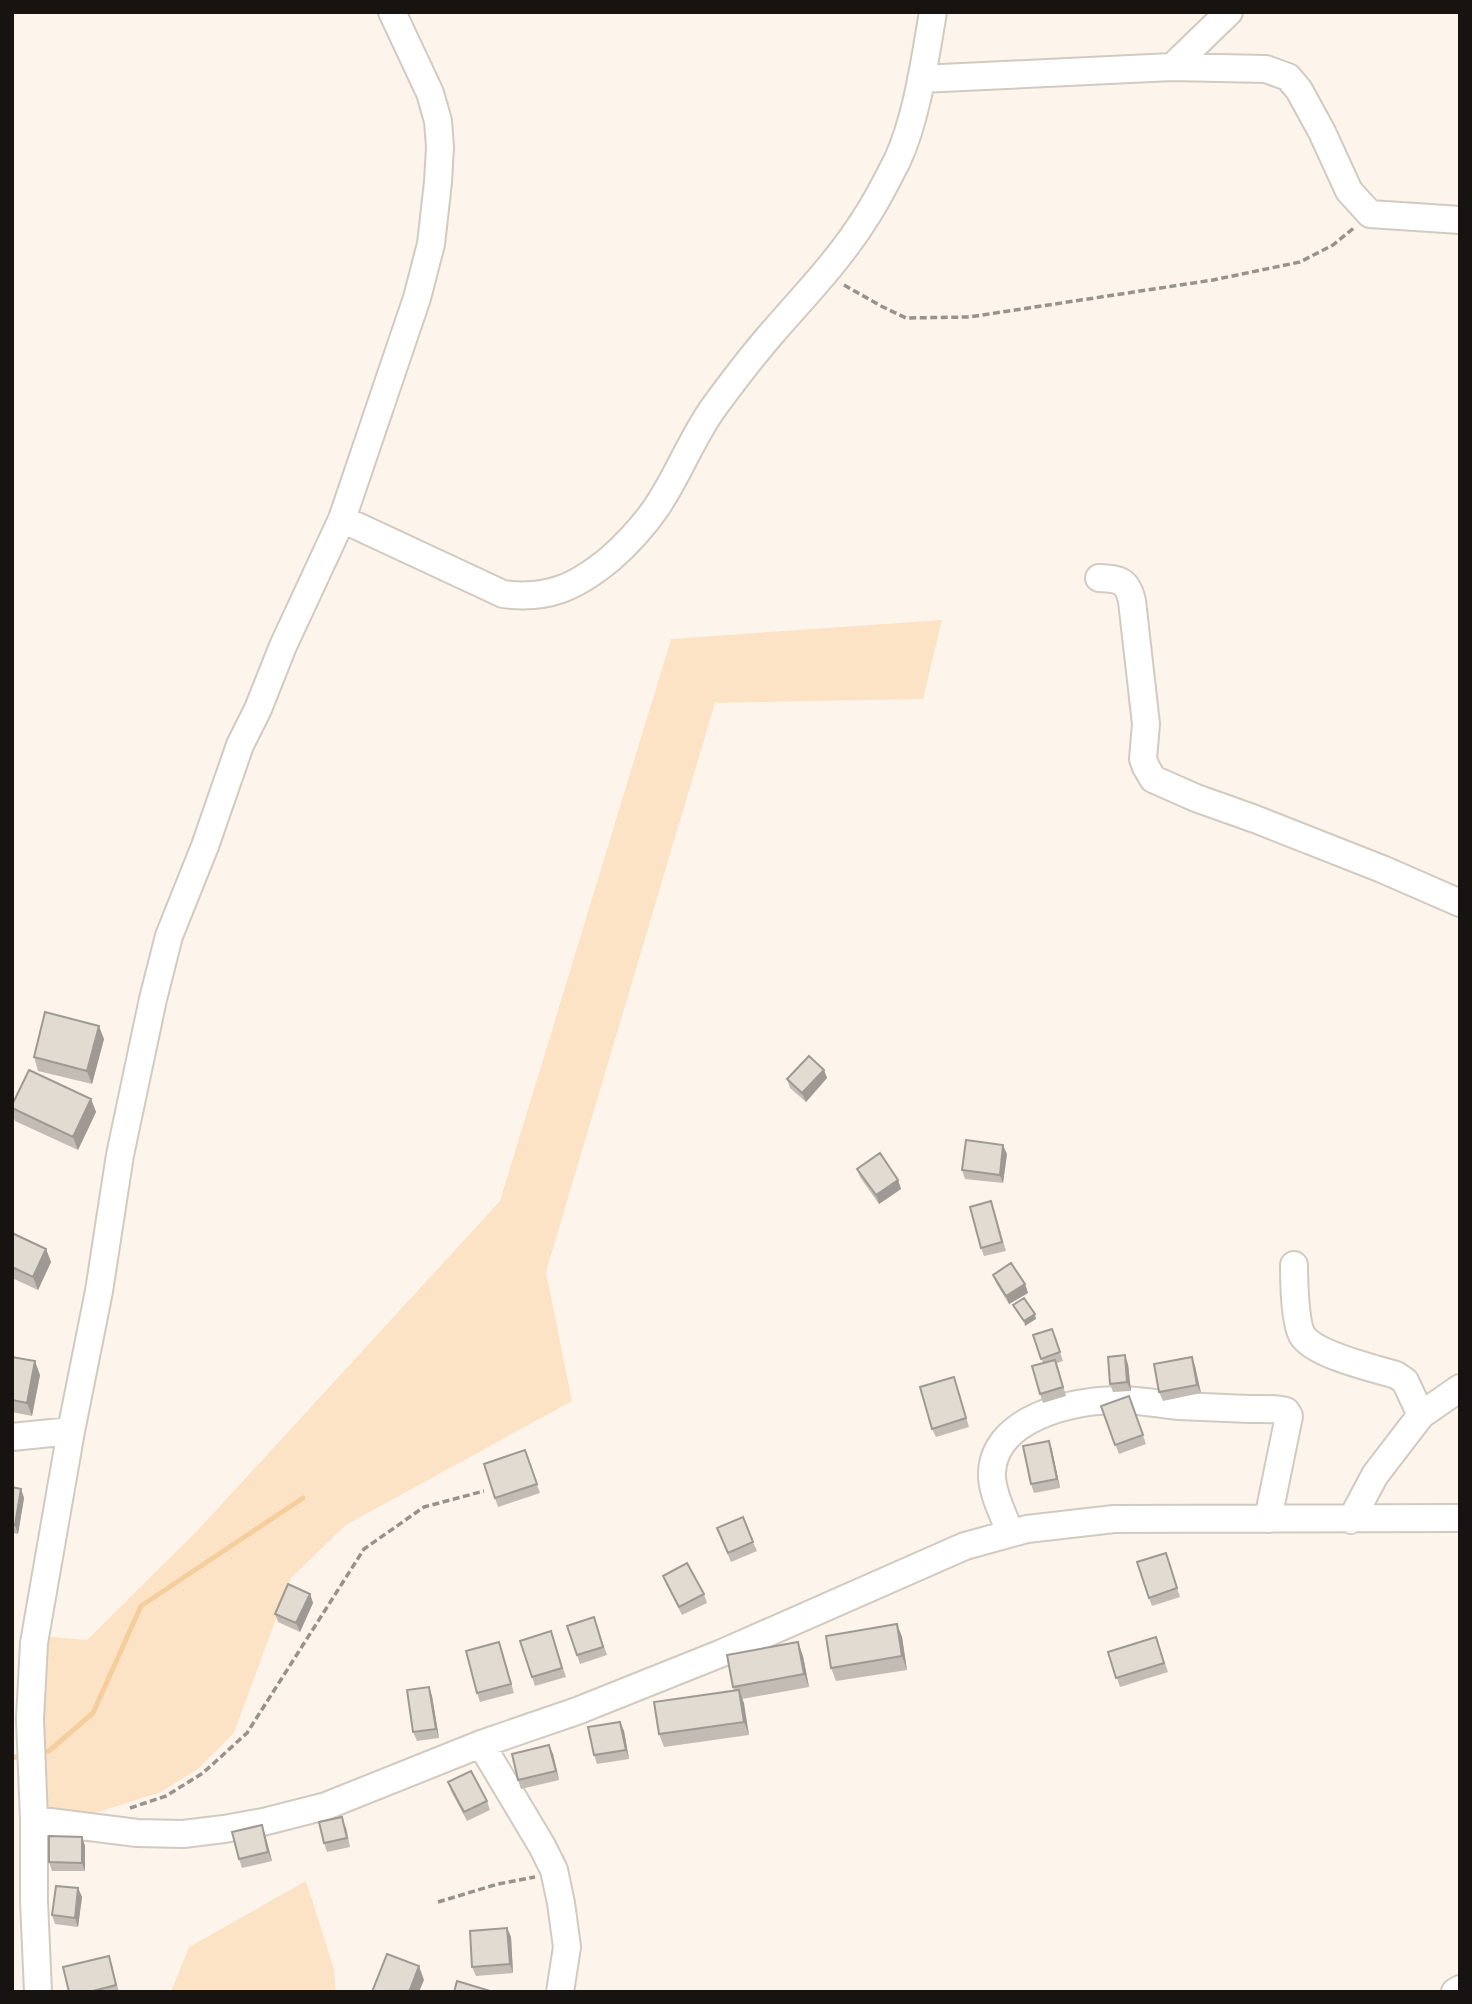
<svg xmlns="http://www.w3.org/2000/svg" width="1472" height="2004" font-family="Inter,sans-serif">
	<rect width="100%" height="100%" fill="#fdf5ec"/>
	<path fill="#fce3c5" d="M942 620 923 699 715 703 546 1272 572 1401 346 1525 291 1578 234 1733 198 1769 161 1792 70 1821 30 1818V1635L87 1640 197 1531 500 1201 671 639Z
		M306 1881 334 1969 336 1992H171L189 1947Z"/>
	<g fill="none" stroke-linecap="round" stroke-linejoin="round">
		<path stroke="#f5ce9e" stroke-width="5" d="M40 1752 49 1751 93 1713 141 1606 303 1498
			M12 1758 23 1755"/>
		<g stroke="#d1cac1" stroke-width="30">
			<path id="minor" d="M1172 67 1229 12
				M921 79 1172 67 1266 69 1288 77 1299 90 1322 132 1349 191 1370 214 1460 220
				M342 519 503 594C548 600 576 587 610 559 627 544 643 527 656 508 678 476 691 439 714 407 733 381 752 356 773 332 805 295 840 259 866 217 878 199 887 180 897 161 917 118 925 59 933 12
				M1099 578C1120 579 1127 580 1132 601L1146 724 1143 759 1146 767 1153 779 1196 798 1255 819 1382 869 1460 903
				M1294 1265C1294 1280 1295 1322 1302 1335 1314 1355 1373 1368 1396 1375L1405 1381 1421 1415
				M12 1437 71 1431
				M1351 1520 1375 1475 1421 1415 1460 1388
				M1010 1533C1004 1515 991 1492 992 1472 995 1418 1071 1401 1115 1400 1136 1399 1158 1404 1179 1406 1202 1407 1226 1408 1249 1409 1261 1409 1274 1408 1286 1411L1289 1416 1268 1519
				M481 1744 542 1846 554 1870 561 1903 567 1947 560 1992
				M34 1820 137 1833 183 1834 224 1829 263 1822 326 1806 481 1744 577 1711 722 1653 965 1546 1027 1529 1114 1519 1460 1518
				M38 1992 34 1901V1820L30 1719 34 1643 71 1431 99 1291 120 1155 153 999 169 936 205 846 240 745 258 709 283 646 342 519 417 298 431 244 438 182 440 147 438 121 430 93 392 12
				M1455 1992 1460 1989"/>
		</g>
		<path stroke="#97928b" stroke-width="3.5" stroke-dasharray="7 3.5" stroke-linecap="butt" d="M844 285 881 306 906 318 969 317 1213 280 1300 262 1333 245 1355 227
			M130 1808 166 1796 203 1773 247 1733 364 1549 424 1507 484 1491
			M438 1902 498 1884 535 1877"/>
		<use href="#minor" stroke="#fff" stroke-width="26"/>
	</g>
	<path fill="#c2bcb5" d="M104 1039 92 1084 38 1071 34 1057Z
		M824 1070 827 1078 806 1102 790 1088 787 1079Z
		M91 1099 96 1112 78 1150 15 1121 12 1112V1105Z
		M1007 1154 1003 1183 965 1179 962 1170Z
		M857 1169 898 1180 901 1189 879 1204 860 1177Z
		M994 1209 1006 1251 984 1256 981 1248Z
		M12 1233 46 1249 51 1262 38 1290 12 1278Z
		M993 1275 1025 1284 1028 1293 1009 1304 996 1283Z
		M1052 1329 1063 1361 1057 1363 1066 1396 1043 1403 1040 1394 1043 1363 1033 1335Z
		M12 1357 40 1375 32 1416 12 1412Z
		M1128 1364 1131 1391 1113 1392 1110 1384Z
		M1195 1366 1201 1393 1163 1401 1159 1392Z
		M957 1386 969 1427 936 1437 932 1429Z
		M1129 1396 1146 1444 1119 1454 1101 1406Z
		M1049 1441 1052 1450 1060 1488 1034 1493 1031 1484Z
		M525 1450 540 1493 498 1507 495 1498Z
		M12 1487 21 1489 24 1498 18 1534 12 1533Z
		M717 1528 753 1542 757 1551 731 1562Z
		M1166 1553 1180 1597 1152 1606 1149 1598Z
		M663 1576 704 1594 707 1603 682 1615 666 1584Z
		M310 1594 313 1603 300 1632 278 1622 275 1614Z
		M594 1617 607 1655 580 1664 567 1626Z
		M897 1624 902 1637 907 1670 836 1681 831 1668Z
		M551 1631 566 1677 535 1686 520 1641Z
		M1156 1637 1168 1672 1120 1687 1108 1652Z
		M499 1642 514 1693 480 1702 477 1693Z
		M803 1656 809 1687 742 1699 749 1735 664 1747 659 1734 734 1691 733 1687Z
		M429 1687 432 1696 439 1738 417 1741 413 1732Z
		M620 1722 624 1731 629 1759 597 1764 594 1755Z
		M553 1754 559 1780 521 1789 518 1780Z
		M448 1782 487 1801 490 1810 467 1821 451 1791Z
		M262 1825 272 1861 242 1868 239 1859Z
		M346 1826 350 1847 327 1852 324 1843Z
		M82 1837 85 1846V1871H52L49 1862Z
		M78 1888 82 1897 78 1927 55 1924 52 1915Z
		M507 1928 511 1937 513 1973 476 1976 472 1967Z
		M112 1965 119 1992H69Z"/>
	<path fill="#9e9993" d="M99 1026 104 1039 92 1084 87 1071Z
		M824 1070 827 1078 806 1102 802 1093Z
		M91 1099 96 1112 78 1150 73 1137Z
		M1003 1145 1007 1154 1003 1183 1000 1175Z
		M898 1180 901 1189 879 1204 876 1195Z
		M46 1249 51 1262 38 1290 33 1277Z
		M1025 1284 1028 1293 1009 1304 1006 1296Z
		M1035 1314 1036 1319 1025 1326 1024 1321Z
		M1125 1355 1128 1364 1131 1391 1127 1382Z
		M1192 1357 1195 1366 1201 1393 1197 1385Z
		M35 1361 40 1375 32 1416 27 1403Z
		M1049 1441 1052 1450 1060 1488 1057 1479Z
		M21 1489 24 1498 18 1534 15 1525Z
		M310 1594 313 1603 300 1632 296 1623Z
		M897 1624 902 1637 907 1670 902 1656Z
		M798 1642 803 1656 809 1687 804 1674Z
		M429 1687 432 1696 439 1738 436 1729Z
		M739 1690 744 1703 749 1735 744 1722Z
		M620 1722 624 1731 629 1759 626 1750Z
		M549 1745 553 1754 559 1780 556 1771Z
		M262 1825 265 1834 272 1861 268 1852Z
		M82 1837 85 1846V1871L82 1863Z
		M78 1888 82 1897 78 1927 75 1918Z
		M507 1928 511 1937 513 1973 510 1964Z
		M419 1966 424 1980 419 1992H409Z"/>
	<path fill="#e2dbd2" stroke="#9e9993" stroke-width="2" d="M45 1012 99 1026 87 1071 34 1057Z
		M809 1056 824 1070 802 1093 787 1079Z
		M29 1070 91 1099 73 1137 12 1108V1105Z
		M966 1140 1003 1145 1000 1175 962 1170Z
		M880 1153 898 1180 876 1195 857 1169Z
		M991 1201 1002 1242 981 1248 970 1207Z
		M12 1233 46 1249 33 1277 12 1267Z
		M1011 1263 1025 1284 1006 1296 993 1275Z
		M1024 1298 1035 1314 1024 1321 1013 1305Z
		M1052 1329 1060 1352 1041 1359 1033 1335Z
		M1125 1355 1127 1382 1110 1384 1108 1357Z
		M12 1357 35 1361 27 1403 12 1400Z
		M1192 1357 1197 1385 1159 1392 1154 1364Z
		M1055 1360 1063 1387 1040 1394 1032 1366Z
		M954 1377 966 1418 932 1429 920 1387Z
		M1129 1396 1143 1435 1115 1445 1101 1406Z
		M1049 1441 1057 1479 1031 1484 1023 1446Z
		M525 1450 537 1484 495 1498 484 1464Z
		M12 1487 21 1489 15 1525H12Z
		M743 1517 753 1542 728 1553 717 1528Z
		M1166 1553 1177 1588 1149 1598 1137 1562Z
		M687 1563 704 1594 679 1607 663 1576Z
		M288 1584 310 1594 296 1623 275 1614Z
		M594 1617 603 1647 577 1655 567 1626Z
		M897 1624 902 1656 831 1668 826 1636Z
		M551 1631 562 1668 532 1677 520 1641Z
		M1156 1637 1164 1663 1116 1678 1108 1652Z
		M499 1642 511 1684 477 1693 466 1651Z
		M798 1642 804 1674 733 1687 727 1655Z
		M429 1687 436 1729 413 1732 407 1690Z
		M739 1690 744 1722 659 1734 654 1702Z
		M620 1722 626 1750 594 1755 588 1727Z
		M549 1745 556 1771 518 1780 512 1754Z
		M471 1771 487 1801 464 1812 448 1782Z
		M342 1817 347 1838 324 1843 319 1822Z
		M262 1825 268 1852 239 1859 232 1832Z
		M49 1836 82 1837V1863L49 1862Z
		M56 1886 78 1888 75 1918 52 1915Z
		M507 1928 510 1964 472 1967 470 1931Z
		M387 1954 419 1966 409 1992H372Z
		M109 1956 116 1985 89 1992H69L63 1967Z
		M457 1981 490 1991 454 1992Z"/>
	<rect width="1472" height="2004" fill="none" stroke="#161310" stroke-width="28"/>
</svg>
